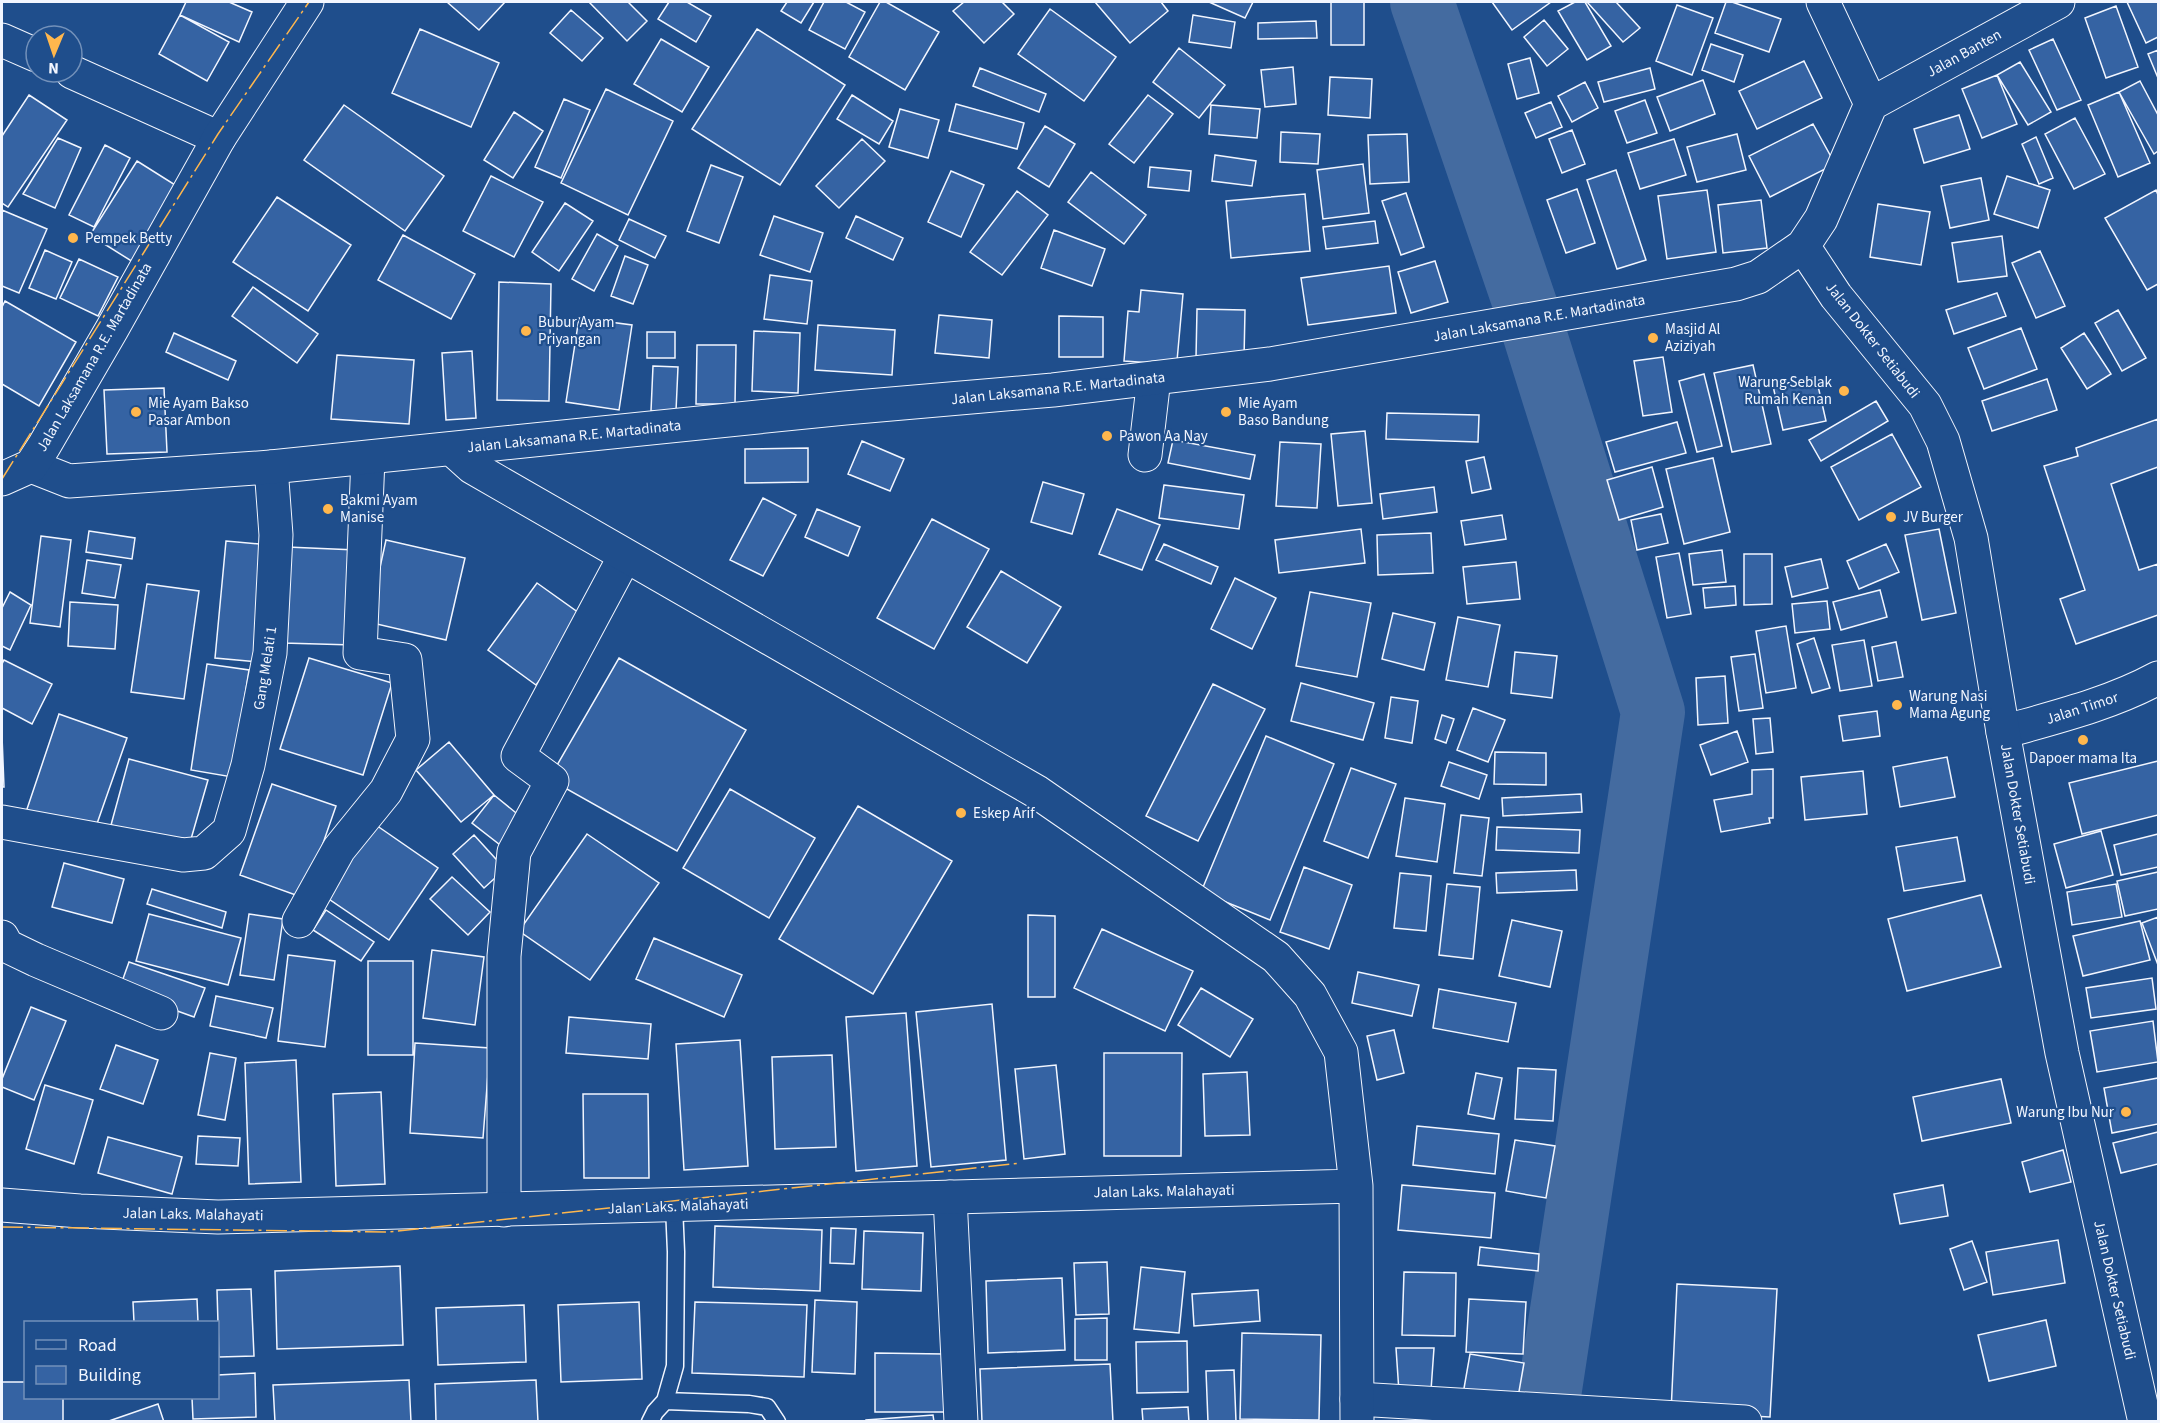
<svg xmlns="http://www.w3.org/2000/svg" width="2160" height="1423" font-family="'Source Sans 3',sans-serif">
	<rect width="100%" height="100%" fill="#1f4e8c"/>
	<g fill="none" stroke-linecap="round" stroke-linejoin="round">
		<path stroke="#446ba0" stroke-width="64" d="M1422 2 1528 313 1653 712 1545 1422"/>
	</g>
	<path fill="#3563a3" stroke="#f2f6ff" stroke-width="1.5" d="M186 2H229L252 12 239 42 180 15Z
		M447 2H505L479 30Z
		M589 2H628L647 21 627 41Z
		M669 2H687L711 16 696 42 658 19Z
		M787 2H814L801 23 781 11Z
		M824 2H846L865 12 845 49 809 30Z
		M880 2H886L939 32 905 90 849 57Z
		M964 2H1002L1014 14 984 43 953 11Z
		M1095 2H1161L1168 11 1130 43Z
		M1209 2H1253L1245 18Z
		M1331 2H1364V45H1331Z
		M1492 2H1551L1512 30Z
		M1575 2H1585L1611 46 1587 60 1558 11Z
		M1587 2H1616L1640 28 1623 42Z
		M1726 2H1732L1781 19 1769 52 1715 33Z
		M2127 2H2158V37L2146 43Z
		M1677 5 1713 18 1692 75 1656 61Z
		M2116 6 2138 67 2106 78 2085 18Z
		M1050 9 1116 57 1084 101 1018 54Z
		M571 10 603 38 582 61 550 33Z
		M180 15 229 42 207 81 159 54Z
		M1193 15 1235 22 1231 48 1189 42Z
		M1544 20 1568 49 1547 66 1524 37Z
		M1316 21 1317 38 1258 39V23Z
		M420 29 499 63 471 127 392 93Z
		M757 29 845 85 780 185 692 129Z
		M661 39 709 67 682 112 634 84Z
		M2053 39 2081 100 2057 110 2029 50Z
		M1711 44 1743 55 1734 82 1702 70Z
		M1179 48 1225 85 1199 118 1153 82Z
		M2158 50V78L2148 54Z
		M1530 58 1539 93 1517 99 1508 64Z
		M1804 61 1822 98 1757 129 1739 91Z
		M2020 62 2051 112 2028 125 1997 75Z
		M1293 67 1296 104 1265 107 1261 70Z
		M980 68 1046 94 1039 112 973 86Z
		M1650 68 1655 89 1604 102 1598 82Z
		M1997 75 2017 124 1982 138 1962 89Z
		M1330 77 1372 79 1370 118 1328 115Z
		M1703 80 1715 114 1670 131 1657 97Z
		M2140 81 2158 115V151L2154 154 2119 92Z
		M1585 82 1598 108 1572 122 1558 96Z
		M606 89 673 121 628 215 561 183Z
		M2119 92 2150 163 2118 177 2088 105Z
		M29 95 67 120 8 207 2 203V136Z
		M852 95 893 121 879 144 837 119Z
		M1148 95 1173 114 1134 163 1109 144Z
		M564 99 590 110 561 178 535 167Z
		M1645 100 1657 133 1627 143 1615 111Z
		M1551 102 1562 127 1536 138 1525 113Z
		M956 104 1024 123 1017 149 949 131Z
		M344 105 444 176 405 231 304 160Z
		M1211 105 1260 109 1257 138 1209 134Z
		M900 109 939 120 928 158 889 147Z
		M514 112 543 131 513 178 484 160Z
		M1959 115 1970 149 1924 163 1914 129Z
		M2075 118 2105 174 2074 189 2045 134Z
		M1813 124 1835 164 1770 197 1749 156Z
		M1045 126 1075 144 1049 187 1018 168Z
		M1572 130 1585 164 1562 173 1549 139Z
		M1281 132 1320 134 1318 164 1280 162Z
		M1407 134 1409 182 1370 184 1368 135Z
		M1737 134 1746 170 1697 182 1687 147Z
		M2036 137 2053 178 2039 184 2022 144Z
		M58 138 81 148 55 208 23 194Z
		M862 139 885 161 839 208 816 186Z
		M1674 139 1686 175 1640 189 1628 153Z
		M105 145 130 158 94 227 69 215Z
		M1215 155 1256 161 1252 186 1212 181Z
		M137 161 180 188 133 262 90 235Z
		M1363 164 1369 213 1323 219 1317 170Z
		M711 165 743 177 719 243 687 231Z
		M1150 167 1191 171 1189 191 1148 187Z
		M1616 170 1646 260 1617 269 1587 180Z
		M951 171 984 185 961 237 928 222Z
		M1091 172 1146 215 1124 244 1068 202Z
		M491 176 543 202 514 257 463 231Z
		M2007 176 2050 190 2038 228 1994 214Z
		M1981 178 1989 220 1950 228 1941 186Z
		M1577 189 1595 243 1566 253 1547 200Z
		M1707 190 1716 252 1667 259 1658 196Z
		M2156 190 2158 195V284L2147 290 2105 218Z
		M1017 191 1048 215 1002 275 970 252Z
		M1406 193 1424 247 1401 255 1382 201Z
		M1305 194 1310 251 1231 258 1226 201Z
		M277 197 351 245 308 311 233 262Z
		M1761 200 1767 248 1723 253 1718 205Z
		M565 203 593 221 559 271 532 252Z
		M1878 204 1930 212 1921 265 1870 257Z
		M2 210 47 229 19 293 2 286Z
		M774 216 823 233 810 272 760 255Z
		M856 216 903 238 893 260 846 238Z
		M629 219 666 236 655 258 619 240Z
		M1375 221 1378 243 1326 249 1323 227Z
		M1054 230 1105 249 1092 286 1041 268Z
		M597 234 618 246 594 291 572 279Z
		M403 235 475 274 451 319 378 280Z
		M2002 236 2007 276 1958 282 1952 243Z
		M45 250 72 262 56 299 29 288Z
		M2040 251 2065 306 2036 318 2012 263Z
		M625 256 648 265 633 304 611 296Z
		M79 259 118 277 98 316 60 298Z
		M1435 261 1448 302 1411 313 1398 272Z
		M1389 266 1396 313 1308 325 1301 278Z
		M770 275 812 281 807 324 764 319Z
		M499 282 551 284 549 401 497 400Z
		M253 287 318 334 297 363 232 316Z
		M1141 290 1183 294 1177 361 1167 364 1124 361 1128 311 1139 312Z
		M1997 293 2006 316 1954 334 1946 310Z
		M5 301 76 342 39 406 2 384V307Z
		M1197 309 1245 310 1244 359 1196 358Z
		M2118 310 2146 358 2122 371 2095 323Z
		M939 315 992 320 989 358 935 353Z
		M1059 316 1103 317V357H1059Z
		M579 318 632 325 619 410 566 402Z
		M818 325 895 330 892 375 815 370Z
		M2021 328 2037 369 1984 389 1968 348Z
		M754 331 800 333 798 393 752 391Z
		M647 332H675V358H647Z
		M174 333 236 361 228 380 166 352Z
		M2084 333 2111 374 2087 389 2061 348Z
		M697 345H736L735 404H696Z
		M472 351 476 418 446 420 442 353Z
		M337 355 414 360 409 424 331 419Z
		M1663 357 1672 412 1643 416 1634 361Z
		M1753 365 1771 444 1732 452 1714 373Z
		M653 366 678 367 676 411H651Z
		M1704 374 1722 446 1697 452 1679 381Z
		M1816 377 1826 421 1783 430 1773 386Z
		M2047 379 2057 410 1992 431 1982 401Z
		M164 388 167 452 107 454 104 390Z
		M1876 401 1888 421 1821 461 1809 440Z
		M1387 413 1479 415 1478 442 1386 439Z
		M2158 419V467L2111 484 2139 570 2158 564V615L2076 644 2060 599 2085 590 2044 466 2078 456 2076 448Z
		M1677 422 1686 453 1615 472 1606 442Z
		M1365 431 1372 503 1338 506 1331 434Z
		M1892 434 1921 487 1859 520 1831 467Z
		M1173 440 1255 455 1250 479 1168 463Z
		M862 441 904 459 890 491 848 474Z
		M1280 442 1321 444 1317 508 1276 506Z
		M808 448V482L745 483V449Z
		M1484 457 1491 489 1472 493 1466 461Z
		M1713 458 1730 532 1684 544 1666 469Z
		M1652 467 1663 507 1619 520 1607 480Z
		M1043 482 1084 494 1072 534 1031 522Z
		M1164 485 1244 495 1239 529 1159 518Z
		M1434 487 1437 512 1383 519 1380 494Z
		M763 498 796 515 763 576 730 560Z
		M817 509 860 527 848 556 805 537Z
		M1117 509 1160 525 1142 570 1099 554Z
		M1661 514 1668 543 1637 550 1631 520Z
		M1502 515 1506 539 1465 545 1461 521Z
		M932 519 989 549 934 649 877 618Z
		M1361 529 1365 563 1279 573 1275 540Z
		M1939 529 1956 613 1922 620 1905 535Z
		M89 531 135 538 132 559 86 552Z
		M1431 533 1433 573 1378 575 1377 535Z
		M41 536 71 540 60 627 30 623Z
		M386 540 465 558 446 640 368 622Z
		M226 541 270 545 259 662 215 658Z
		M1164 544 1218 567 1211 584 1156 560Z
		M1886 544 1899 572 1859 589 1847 561Z
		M287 547 356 550 353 645 283 643Z
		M1722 550 1726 582 1693 585 1689 554Z
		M1679 553 1691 614 1667 618 1656 557Z
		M1744 554H1772V604L1744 605Z
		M1821 559 1828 588 1792 597 1785 567Z
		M87 560 121 565 115 598 82 593Z
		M1516 562 1520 599 1467 604 1463 567Z
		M1001 571 1061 607 1027 663 967 627Z
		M1235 578 1276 598 1252 649 1211 629Z
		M537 583 586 618 536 685 488 650Z
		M147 584 199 591 184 699 131 692Z
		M1735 586 1736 605 1705 608 1703 588Z
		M1880 590 1887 617 1841 630 1833 602Z
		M10 592 31 605 10 650 2 646V608Z
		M1310 592 1371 603 1357 677 1296 666Z
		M1827 601 1830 629 1795 633 1792 604Z
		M70 602 118 605 115 649 68 646Z
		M1393 613 1435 623 1424 670 1382 659Z
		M1458 617 1500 625 1488 687 1446 680Z
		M1786 626 1796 688 1766 693 1756 631Z
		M1814 638 1830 688 1812 693 1797 644Z
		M1864 640 1872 686 1840 691 1832 645Z
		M1896 642 1903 677 1878 681 1872 647Z
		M1515 652 1557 656 1552 698 1511 693Z
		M1755 654 1763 708 1739 711 1731 657Z
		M309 658 392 683 363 775 280 749Z
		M619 658 746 730 677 851 549 779Z
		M4 660 52 684 32 724 2 708V664Z
		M207 664 249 670 232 777 191 770Z
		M1725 676 1728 723 1698 725 1696 678Z
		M1301 683 1374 703 1363 740 1291 721Z
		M1213 684 1265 709 1198 841 1146 816Z
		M1391 697 1418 701 1412 743 1385 738Z
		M1473 708 1505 720 1488 762 1457 750Z
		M1877 711 1880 736 1843 741 1839 716Z
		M59 714 127 738 93 835 26 812Z
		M1442 715 1454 719 1446 743 1435 739Z
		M1770 718 1773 752 1756 754 1753 719Z
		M1737 731 1748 762 1711 775 1700 745Z
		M2 736 4 787H2Z
		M1266 736 1334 764 1270 920 1201 892Z
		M449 742 494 795 461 822 416 770Z
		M1495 752 1546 753V785L1494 784Z
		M1947 757 1955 797 1900 807 1893 767Z
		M129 759 208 780 189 846 111 825Z
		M2158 761V815L2082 834 2069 783Z
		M1449 762 1487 775 1479 799 1441 786Z
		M1351 768 1396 784 1368 858 1324 841Z
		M1773 769V818H1769L1770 823 1721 832 1714 800 1752 794V770Z
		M1863 771 1867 814 1805 820 1801 777Z
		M272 784 336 806 304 898 240 875Z
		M730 789 815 838 769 918 683 868Z
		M1581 794 1582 812 1503 816 1502 798Z
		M494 795 526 821 504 848 472 823Z
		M1405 798 1445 804 1437 862 1396 856Z
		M858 806 952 861 873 994 779 939Z
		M1461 815 1489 818 1482 876 1454 873Z
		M373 823 438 868 389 940 323 895Z
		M1497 827 1580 830 1579 853 1496 850Z
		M2101 831 2113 875 2066 888 2054 844Z
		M587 834 659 883 590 980 519 931Z
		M2158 834V867L2121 875 2114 845Z
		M474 835 505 869 484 888 453 854Z
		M1957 837 1965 881 1904 891 1896 847Z
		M64 863 124 879 112 923 52 907Z
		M1304 867 1352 885 1329 949 1280 932Z
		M1576 870 1577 890 1497 893 1496 873Z
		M2158 872V909L2125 916 2117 881Z
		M1400 873 1431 876 1426 931 1394 928Z
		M452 877 490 912 468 935 430 899Z
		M1447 884 1480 887 1473 959 1439 955Z
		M2116 884 2122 917 2072 925 2067 892Z
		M152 889 226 912 222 928 147 904Z
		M1981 895 2001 967 1907 991 1888 919Z
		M326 910 374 942 361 961 313 930Z
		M149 914 241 938 228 985 136 961Z
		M249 914 283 919 274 980 240 975Z
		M1028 915 1055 916V997H1028Z
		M2158 917V965L2142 923Z
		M1512 920 1562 931 1550 987 1499 976Z
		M2140 921 2150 960 2083 976 2073 936Z
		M1102 929 1193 971 1165 1031 1074 988Z
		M654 938 742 975 724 1017 636 979Z
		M432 950 484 957 475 1025 423 1018Z
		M288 955 335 961 325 1047 278 1041Z
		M368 961H413V1055H368Z
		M129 962 205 988 194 1017 119 990Z
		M1358 972 1419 985 1412 1016 1352 1003Z
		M2152 978 2156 1009 2091 1018 2086 988Z
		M1201 988 1253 1019 1230 1057 1178 1025Z
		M1439 989 1516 1003 1508 1042 1433 1028Z
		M216 996 273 1008 266 1038 210 1026Z
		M992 1004 1006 1160 931 1167 916 1012Z
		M31 1007 66 1021 34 1100 2 1087V1079Z
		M906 1013 917 1166 856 1171 846 1017Z
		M569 1017 651 1024 648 1059 566 1053Z
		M2153 1021 2158 1062 2097 1072 2090 1031Z
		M1394 1030 1404 1073 1377 1080 1367 1036Z
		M740 1040 748 1166 684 1170 676 1044Z
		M415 1043 490 1048 483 1138 410 1133Z
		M116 1045 158 1060 143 1104 100 1089Z
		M210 1053 236 1058 225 1120 198 1115Z
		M1104 1053H1182L1181 1156H1104Z
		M832 1055 836 1147 775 1149 772 1057Z
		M296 1060 301 1182 249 1184 245 1063Z
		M1056 1065 1065 1154 1024 1159 1015 1069Z
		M1518 1068 1556 1070 1553 1121 1515 1119Z
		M1247 1072 1250 1135 1205 1136 1203 1074Z
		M1476 1073 1502 1078 1494 1119 1468 1114Z
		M2158 1078V1124L2112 1133 2104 1088Z
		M2001 1079 2011 1123 1922 1141 1913 1097Z
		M45 1085 93 1100 74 1164 26 1149Z
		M381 1092 385 1184 336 1186 333 1094Z
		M583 1094H648L649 1178H584Z
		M1417 1126 1499 1134 1495 1174 1413 1165Z
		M2158 1132V1164L2121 1173 2113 1143Z
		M198 1136 240 1138 238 1166 196 1164Z
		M108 1137 182 1157 172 1194 98 1173Z
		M1515 1140 1555 1146 1546 1198 1506 1191Z
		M2063 1150 2071 1182 2030 1192 2022 1162Z
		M1402 1185 1495 1193 1491 1238 1398 1230Z
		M1943 1185 1948 1216 1900 1224 1894 1194Z
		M715 1226 822 1230 820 1291 713 1287Z
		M831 1228 856 1229 854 1264 830 1263Z
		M864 1231 923 1233 921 1291 862 1289Z
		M2058 1240 2065 1283 1993 1295 1986 1252Z
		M1972 1241 1987 1282 1964 1290 1950 1249Z
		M1480 1247 1539 1254 1538 1271 1478 1265Z
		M1107 1262 1109 1314 1076 1315 1074 1263Z
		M400 1266 403 1345 277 1349 275 1271Z
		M1141 1267 1185 1272 1179 1333 1134 1329Z
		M1404 1272 1456 1273 1455 1336 1402 1335Z
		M1062 1278 1065 1350 988 1353 986 1281Z
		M1677 1284 1777 1289 1770 1417 1671 1412Z
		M251 1289 254 1356 219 1357 217 1290Z
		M1258 1290 1260 1321 1194 1326 1192 1294Z
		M197 1299 198 1322H134L133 1302Z
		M1469 1299 1526 1302 1523 1354 1466 1352Z
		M815 1300 857 1302 855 1374 812 1372Z
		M639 1302 642 1379 561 1382 558 1305Z
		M695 1302 807 1305 804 1377 692 1373Z
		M524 1305 526 1362 438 1365 436 1308Z
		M1107 1318V1360H1075V1319Z
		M2046 1320 2056 1366 1989 1381 1978 1335Z
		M1242 1333 1321 1335 1319 1420 1240 1419Z
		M1187 1341 1188 1392 1137 1393 1136 1342Z
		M1396 1348H1434L1431 1390 1399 1392Z
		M875 1353 944 1354V1412H875Z
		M1470 1354 1524 1363 1517 1403 1463 1394Z
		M1110 1364 1113 1422H982L980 1369Z
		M1234 1370 1236 1422H1208L1206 1371Z
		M255 1373 256 1417 193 1419 192 1398H218V1375Z
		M409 1380 411 1422H275L273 1385Z
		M536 1380 538 1422H436L435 1384Z
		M2 1382H26V1398H63V1422H2Z
		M158 1404 164 1422H106Z
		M1188 1407 1189 1422H1143L1142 1409Z
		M933 1415 934 1422H866V1420Z"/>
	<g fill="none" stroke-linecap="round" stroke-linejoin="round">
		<g stroke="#f2f6ff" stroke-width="19">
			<path id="lane" d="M665 1401 749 1404 767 1407 777 1422
				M650 1422 655 1412 665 1401 675 1366 676 1252 674 1206"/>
		</g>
		<g stroke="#f2f6ff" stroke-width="35">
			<path id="street" d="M2 40 36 55
				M72 72 219 138
				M1145 455 1154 378
				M2003 732C2056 717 2110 704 2158 678
				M2 822 183 855 204 853 229 831 248 765 270 653 276 535 271 467
				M299 921 339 849 386 791 413 739 405 660 360 653 368 458
				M2 937 7 946 36 960 161 1013
				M950 1197 961 1422
				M504 1210V956L514 852 552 781 518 756 625 556
				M1357 1399 1745 1422"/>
		</g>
		<g stroke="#f2f6ff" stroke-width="35">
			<path id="secondary" d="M1871 104 2058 2
				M1803 246 1836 296 1925 405 1943 441 1971 538 2003 732 2062 1053 2145 1422
				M452 449 472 467 1037 792 1276 957 1310 995 1341 1052 1356 1186 1357 1422
				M31 466 69 481 271 467 845 408 1053 390 1270 364 1736 284 1758 277 1803 246 1821 219 1871 104 1823 2
				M2 1205 80 1211 218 1217 1356 1186"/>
		</g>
		<g stroke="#f2f6ff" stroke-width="35">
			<path id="primary" d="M2 479 31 466 44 446 112 329 219 138 307 2"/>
		</g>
		<use href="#lane" stroke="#1f4e8c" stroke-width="16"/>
		<use href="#street" stroke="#1f4e8c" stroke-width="33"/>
		<use href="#secondary" stroke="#1f4e8c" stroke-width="33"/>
		<use href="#primary" stroke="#1f4e8c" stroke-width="33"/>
		<path stroke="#ffb74d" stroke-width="1.5" stroke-dasharray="21 4.5 3 4.5" stroke-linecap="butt" d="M2 479 218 134 309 2
			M2 1227 389 1232 1021 1163"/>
	</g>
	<g fill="#ffb74d" stroke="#1f4e8c" stroke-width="2">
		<circle cx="73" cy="238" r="6"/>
		<circle cx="526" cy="331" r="6"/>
		<circle cx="1653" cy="338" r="6"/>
		<circle cx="1844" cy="391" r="6"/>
		<circle cx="136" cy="412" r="6"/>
		<circle cx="1226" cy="412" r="6"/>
		<circle cx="1107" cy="436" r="6"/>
		<circle cx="328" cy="509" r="6"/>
		<circle cx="1891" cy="517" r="6"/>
		<circle cx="1897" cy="705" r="6"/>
		<circle cx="2083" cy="740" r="6"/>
		<circle cx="961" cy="813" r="6"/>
		<circle cx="2126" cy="1112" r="6"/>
	</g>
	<g text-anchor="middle" stroke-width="4.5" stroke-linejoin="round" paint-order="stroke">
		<g font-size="15" fill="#f2f6ff" stroke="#1f4e8c">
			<text transform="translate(1964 53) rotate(-29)" y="5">Jalan Banten</text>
			<text transform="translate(1539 318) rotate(-10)" y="5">Jalan Laksamana R.E. Martadinata</text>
			<text transform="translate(1873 340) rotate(52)" y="5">Jalan Dokter Setiabudi</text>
			<text transform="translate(94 357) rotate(-60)" y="5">Jalan Laksamana R.E. Martadinata</text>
			<text transform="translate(1058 388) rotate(-6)" y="5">Jalan Laksamana R.E. Martadinata</text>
			<text transform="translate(574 436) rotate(-6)" y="5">Jalan Laksamana R.E. Martadinata</text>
			<text transform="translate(265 668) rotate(-81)" y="5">Gang Melati 1</text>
			<text transform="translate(2082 708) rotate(-18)" y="5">Jalan Timor</text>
			<text transform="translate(2018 814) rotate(80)" y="5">Jalan Dokter Setiabudi</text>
			<text transform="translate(1164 1191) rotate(-1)" y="5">Jalan Laks. Malahayati</text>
			<text transform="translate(678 1206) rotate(-2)" y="5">Jalan Laks. Malahayati</text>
			<text transform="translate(193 1214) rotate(1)" y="5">Jalan Laks. Malahayati</text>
			<text transform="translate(2115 1290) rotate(77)" y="5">Jalan Dokter Setiabudi</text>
		</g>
		<g font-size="15" fill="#f2f6ff" stroke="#1f4e8c" text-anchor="start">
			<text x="85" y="243">Pempek Betty</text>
			<text x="538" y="327">Bubur Ayam<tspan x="538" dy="17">Priyangan</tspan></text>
			<text x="1665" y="334">Masjid Al<tspan x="1665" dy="17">Aziziyah</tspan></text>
			<text x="1832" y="387" text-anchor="end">Warung Seblak<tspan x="1832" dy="17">Rumah Kenan</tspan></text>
			<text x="148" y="408">Mie Ayam Bakso<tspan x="148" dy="17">Pasar Ambon</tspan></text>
			<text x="1238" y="408">Mie Ayam<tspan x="1238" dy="17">Baso Bandung</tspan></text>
			<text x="1119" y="441">Pawon Aa Nay</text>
			<text x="340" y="505">Bakmi Ayam<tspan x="340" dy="17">Manise</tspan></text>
			<text x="1903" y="522">JV Burger</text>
			<text x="1909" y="701">Warung Nasi<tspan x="1909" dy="17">Mama Agung</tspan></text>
			<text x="2083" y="763" text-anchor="middle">Dapoer mama Ita</text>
			<text x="973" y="818">Eskep Arif</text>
			<text x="2114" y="1117" text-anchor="end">Warung Ibu Nur</text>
		</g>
	</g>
	<rect width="2160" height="1423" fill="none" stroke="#f2f6ff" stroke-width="6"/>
	<rect x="24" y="1321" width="195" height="78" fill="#1f4e8c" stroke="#7391ba" stroke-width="1.5"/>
	<rect x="36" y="1340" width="30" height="9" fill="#1f4e8c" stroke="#7391ba" stroke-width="1.5"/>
	<text x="78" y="1351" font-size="18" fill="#f2f6ff">Road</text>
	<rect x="36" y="1366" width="30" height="18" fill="#3563a3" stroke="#7391ba" stroke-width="1.5"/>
	<text x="78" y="1381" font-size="18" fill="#f2f6ff">Building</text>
	<g transform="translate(54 54) rotate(182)"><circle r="28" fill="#1f4e8c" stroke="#7391ba" stroke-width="1.5"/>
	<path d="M0-4.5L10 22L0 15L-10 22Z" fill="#ffb74d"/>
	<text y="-9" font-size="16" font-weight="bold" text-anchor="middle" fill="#f2f6ff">N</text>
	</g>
</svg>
